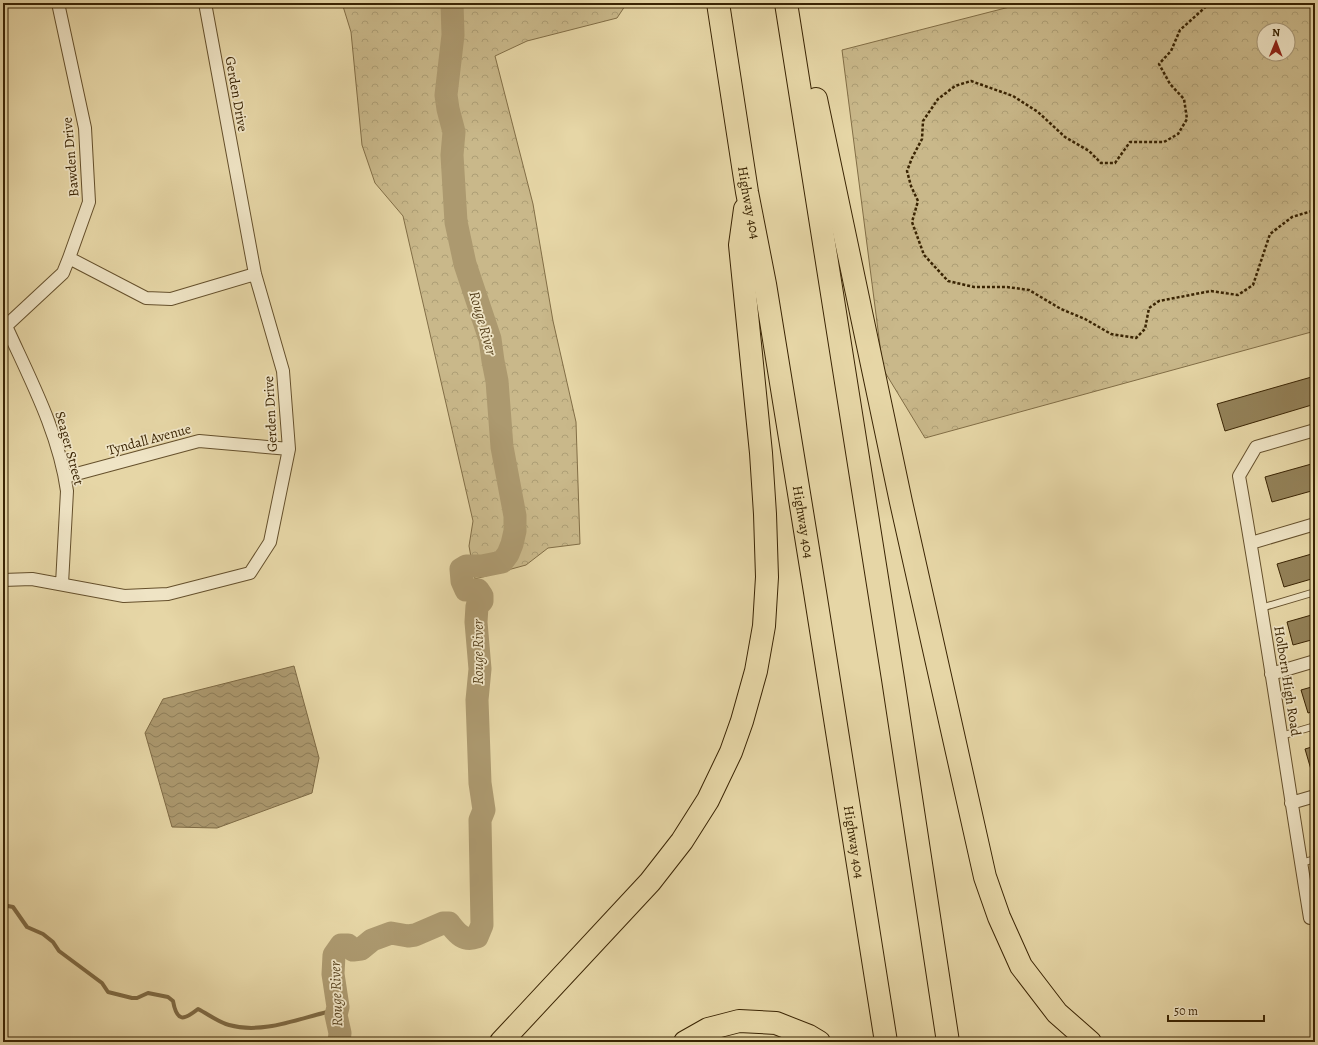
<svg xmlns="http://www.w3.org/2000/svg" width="1318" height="1045" font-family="Alegreya,serif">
	<defs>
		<pattern id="forest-crowns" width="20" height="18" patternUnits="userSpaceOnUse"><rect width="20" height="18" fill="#c9b88a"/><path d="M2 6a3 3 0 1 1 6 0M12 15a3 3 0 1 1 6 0" fill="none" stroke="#ad9e75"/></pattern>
		<pattern id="water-waves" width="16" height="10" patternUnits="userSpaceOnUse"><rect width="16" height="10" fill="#ac996f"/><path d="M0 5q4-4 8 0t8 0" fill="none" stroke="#8d7d59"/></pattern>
	</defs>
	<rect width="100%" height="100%" fill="#e6d6a6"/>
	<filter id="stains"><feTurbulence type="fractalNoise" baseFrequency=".005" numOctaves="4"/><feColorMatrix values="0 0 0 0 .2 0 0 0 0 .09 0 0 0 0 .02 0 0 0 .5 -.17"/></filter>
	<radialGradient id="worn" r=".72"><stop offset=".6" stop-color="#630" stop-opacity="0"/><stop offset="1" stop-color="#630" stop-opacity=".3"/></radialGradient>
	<path fill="url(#forest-crowns)" stroke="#826e46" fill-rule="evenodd" d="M342 3H627L617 18 527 41 495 56 533 204 553 321 576 422 580 544 548 548 526 565 475 579 469 546 473 521 403 216 375 183 362 145 351 32Z
		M1025 3H1315V331L925 438 883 369 842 50ZM1264 30H1288V54H1264Z"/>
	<path fill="url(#water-waves)" stroke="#7e6a44" d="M294 666 319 758 312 793 217 828 172 827 145 733 163 699Z"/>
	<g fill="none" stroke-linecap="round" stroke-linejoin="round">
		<path stroke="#7e6a44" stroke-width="4" d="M3 905 13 907 27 927 43 934 53 942 59 951 102 983 108 992 132 998H137L148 993 168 997 173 1001C177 1023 184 1020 198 1009 208 1014 218 1022 229 1025 261 1034 295 1020 327 1012L336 1015"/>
		<path stroke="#ac996f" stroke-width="23" d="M339 1042 340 1033 336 1015 338 1007 333 974 334 955 341 945H348L353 950 361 949 372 940 391 933 408 936 415 935 443 923H449C457 933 463 942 477 937L482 925 480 820 484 810 480 783 477 700 480 669 476 622 477 606 482 601V596L478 590H466L462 581 461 569 466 566H482L502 562 508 554 512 544 515 531V516L502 447 497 381 493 361 490 339 465 264 456 222 452 155 454 132 448 109 446 95 453 35 452 3"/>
	</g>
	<path fill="#938158" stroke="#3a2403" d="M1315 376V404L1225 431 1217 404Z
		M1315 463V490L1272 502 1265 477Z
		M1315 553V578L1284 587 1277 564Z
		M1315 614V639L1293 645 1287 622Z
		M1315 686V711L1308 713 1301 690Z
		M1315 746V772L1312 773 1305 749Z"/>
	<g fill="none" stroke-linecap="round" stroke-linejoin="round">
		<g stroke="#65502c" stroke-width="8">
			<path id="service" d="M1261 608 1315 592
				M1281 736 1315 726
				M1301 863 1315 859"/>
		</g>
		<g stroke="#65502c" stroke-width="14">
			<path id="minor" d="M69 258 146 298 171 299 255 274
				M6 326C30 379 59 433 67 491L62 584
				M3 328 6 326 63 273 69 258 89 202 85 128 58 3
				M1315 430 1256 447 1239 476C1265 623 1286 771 1310 918L1315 916
				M65 477 199 441 289 449
				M1251 543 1315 524
				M3 580 32 579 124 596 168 594 250 573 270 542 289 449 283 371 255 274 205 3
				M1271 674 1315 661
				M1291 803 1315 796"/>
		</g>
		<g stroke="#3a2403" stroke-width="24">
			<g id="motorway">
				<path id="s1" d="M718 3 747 192 765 284 815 592 886 1042"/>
				<path d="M786 3 893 679 948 1042"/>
				<path d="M816 99 901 502 985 877 999 917 1021 966 1057 1013 1090 1042"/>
				<path d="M501 1042 650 882 682 841 708 800 731 752 742 721 756 671 764 626 767 577 765 514 761 453 740 245 745 209"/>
				<path d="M685 1042 708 1029 739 1021 776 1023 809 1036 819 1042"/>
			</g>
		</g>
		<path stroke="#3a2403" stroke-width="2.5" stroke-dasharray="3 2" stroke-linecap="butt" d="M1210 3 1180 30 1171 51 1159 64 1170 84 1184 99 1187 119 1178 134 1164 142H1130L1115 163H1101L1089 151 1065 137 1038 112 1013 96 971 81 955 86 938 99 923 121 922 139 912 158 907 171 911 186 918 201 912 222 924 255 948 281 974 287H1007L1029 290 1061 309 1085 319 1111 334 1136 338 1145 329 1149 308 1159 301 1211 291 1238 295 1253 285 1270 234 1292 217 1315 210"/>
		<use href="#service" stroke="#efe4c5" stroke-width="6"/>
		<use href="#minor" stroke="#efe4c5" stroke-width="12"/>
		<use href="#motorway" stroke="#e6d6a6" stroke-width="22"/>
	</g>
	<g text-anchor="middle" stroke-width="3.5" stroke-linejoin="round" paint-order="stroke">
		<g font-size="14" fill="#3a2403" stroke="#efe4c5">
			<text transform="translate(237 94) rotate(80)" y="5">Gerden Drive</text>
			<text transform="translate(70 157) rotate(-95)" y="5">Bawden Drive</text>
			<text dy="5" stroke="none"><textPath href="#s1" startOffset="202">Highway 404</textPath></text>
			<text transform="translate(270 414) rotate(-93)" y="5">Gerden Drive</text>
			<text transform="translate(149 439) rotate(-15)" y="5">Tyndall Avenue</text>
			<text transform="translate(70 448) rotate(75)" y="5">Seager Street</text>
			<text dy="5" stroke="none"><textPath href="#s1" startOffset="526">Highway 404</textPath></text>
			<text transform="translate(1288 681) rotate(81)" y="5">Holborn High Road</text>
			<text dy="5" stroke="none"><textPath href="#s1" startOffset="850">Highway 404</textPath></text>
		</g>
		<g font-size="15" font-style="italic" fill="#5c4723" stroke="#efe4c5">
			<text transform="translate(483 323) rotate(74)" y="5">Rouge River</text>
			<text transform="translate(478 652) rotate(-90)" y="5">Rouge River</text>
			<text transform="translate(336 994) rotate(-92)" y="5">Rouge River</text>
		</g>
	</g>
	<rect width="1318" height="1045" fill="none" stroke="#e6d6a6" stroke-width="16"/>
	<rect x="4" y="4" width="1310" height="1037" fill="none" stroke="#3a2403" stroke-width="2"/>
	<rect x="8" y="8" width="1302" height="1029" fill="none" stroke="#3a2403"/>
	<g transform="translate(1276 42) rotate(1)"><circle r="19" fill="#efe4c5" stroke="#a79777"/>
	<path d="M0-3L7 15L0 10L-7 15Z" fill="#8f2418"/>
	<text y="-6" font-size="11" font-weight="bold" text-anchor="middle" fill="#3a2403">N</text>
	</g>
	<path d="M1168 1015v6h96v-6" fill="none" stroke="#3a2403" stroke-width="2"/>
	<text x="1174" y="1015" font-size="12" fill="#3a2403" stroke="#efe4c5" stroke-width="3" paint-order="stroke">50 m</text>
	<rect width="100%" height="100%" filter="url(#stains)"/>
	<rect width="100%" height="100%" fill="url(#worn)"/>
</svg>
